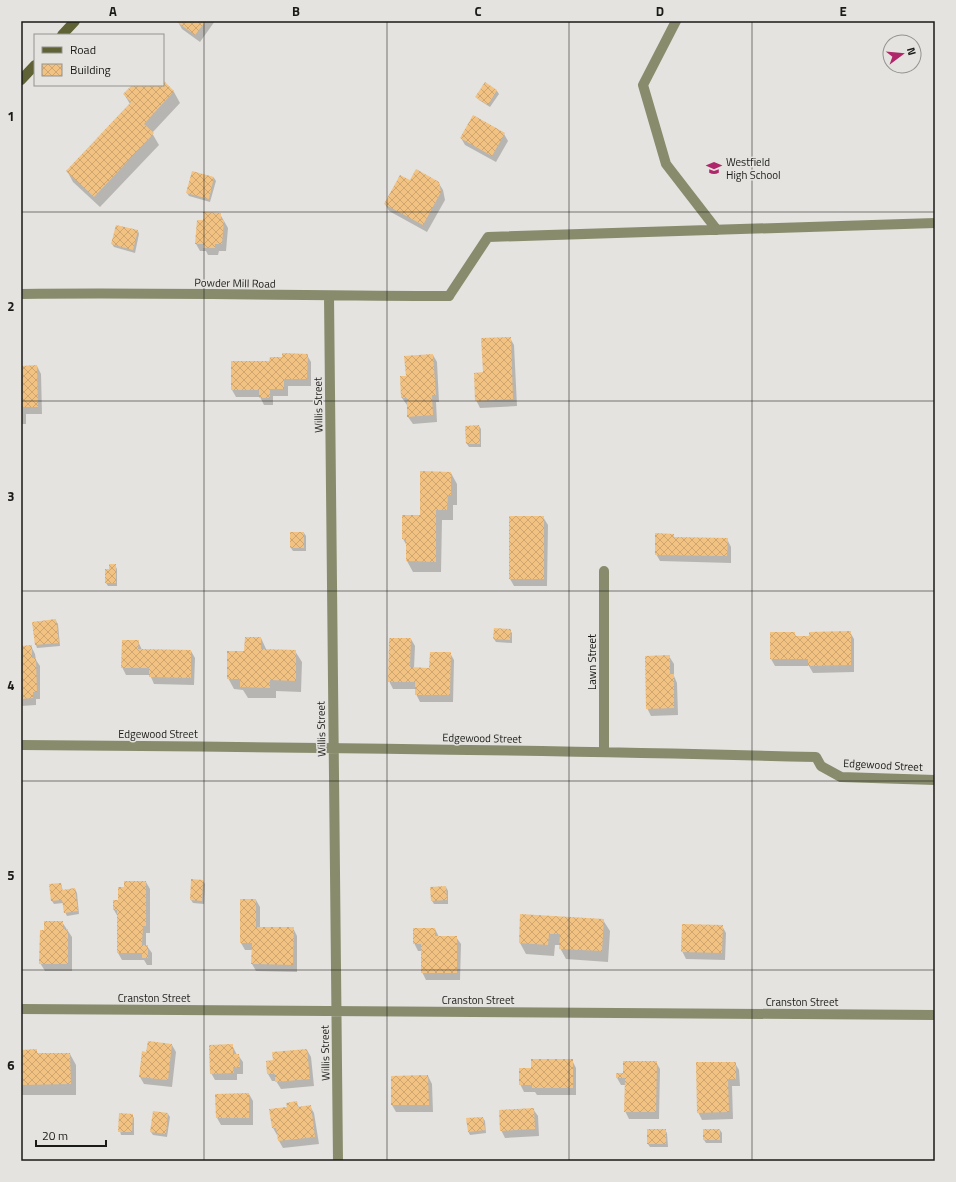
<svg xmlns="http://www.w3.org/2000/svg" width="956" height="1182" font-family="'Titillium Web',sans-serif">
	<defs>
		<pattern id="building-cross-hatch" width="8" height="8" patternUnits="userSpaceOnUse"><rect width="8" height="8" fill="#f2c282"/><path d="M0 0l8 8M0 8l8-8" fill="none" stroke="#cfa670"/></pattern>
	</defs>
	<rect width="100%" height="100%" fill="#e4e3df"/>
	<path fill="#0003" d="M179 21H215L200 42 182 29 178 22Z
		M163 82 174 92 180 103 152 133 159 145 100 207 73 182 67 171 130 104 124 94 133 85H163Z
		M485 84 497 91 499 94 490 107 479 100 477 97Z
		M504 134 508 141 496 162 465 145 461 138Z
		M214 178 216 181 210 202 189 196 187 193Z
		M438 182 443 190 445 200 427 232 389 211 385 204Z
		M220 214 228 228 226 251H219L218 255H208L206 251H200L196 244 204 221Z
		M138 231 139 234 135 253 114 247 112 244Z
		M510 338 514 345 517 406 480 408 476 400 484 373Z
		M307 355 311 362V386H288V396H273V405H264L260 397H236L232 390 270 362 283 358Z
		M433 355 437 362 439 402H436L437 422 413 424 408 417V405H407L402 398 407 377Z
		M37 366 41 374 42 414H26V424H21V367Z
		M479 426 481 429V447H469L467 444Z
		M451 473 457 484V505H453V520H442L441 572H413L407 561V546L403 539 421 516Z
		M543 517 548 525 547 586H514L510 579Z
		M291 533H304L306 536V551H293L291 548Z
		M673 535 675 538 727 539 731 547V563L660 561 656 554Z
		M115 565 117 569V586H108L106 583 110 570Z
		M56 621 58 624 60 646 37 648 36 645Z
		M510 630 512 633V643L496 642 494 639Z
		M850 632 854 639V672L813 673 809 666H775L771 659 794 633 797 637Z
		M261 638 267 651H295L302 662 301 692 276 691V698H248L243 690 234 689 228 678 245 652Z
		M411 639 415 646 414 668 430 669 450 653 454 660 453 702H420L416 694V689H393L389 681Z
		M138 641 142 650 191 651 195 658 194 685 154 684 150 675H126L122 667Z
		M31 646 35 654 36 660 40 666V699H36V705L21 706V647Z
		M669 656 674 664V676L677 683 678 715 651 716 647 708Z
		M203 881 205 884 204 904 193 903 191 900Z
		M146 882 150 889V933H146V946H147L152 953V965H147L144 960H122L118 953V917L114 910 119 901Z
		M61 884 63 891 75 889 77 893 79 914 67 916 65 912 63 903 54 904 52 901Z
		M446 887 448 891V904H434L432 901V888Z
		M256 900 260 907V928H293L297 936V972L256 971 252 964V950H245L241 943Z
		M521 915 603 920 610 931 608 962 566 959 560 948V945H555L554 956 526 954 520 943Z
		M62 922 72 937V971H45L40 963 45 931Z
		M722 926 726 933 725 960 686 959 682 951Z
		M435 929 439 937H456L461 944 460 980H426L422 972V951H418L414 943Z
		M172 1045 176 1052 172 1087 144 1084 140 1077 143 1053H147Z
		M232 1045 237 1055H238L243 1062V1074H237V1080H215L211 1073Z
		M36 1050 38 1054H70L76 1065V1095H21V1051Z
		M307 1050 311 1057 314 1086 281 1089 276 1081H272L268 1074 274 1061Z
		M572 1060 576 1068V1095H537L535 1092H524L520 1084 532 1069Z
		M656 1062 660 1069 659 1119H629L625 1111V1085H621L617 1078V1074H624Z
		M735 1063 739 1070 740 1086H732L733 1119 702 1120 698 1112Z
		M428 1076 432 1084 433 1112H396L392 1105Z
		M249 1094 253 1101V1125H221L217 1118 216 1095Z
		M296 1102 299 1107 310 1106 314 1113 319 1144 283 1148 279 1141 278 1135H277L273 1128 270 1110 288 1108Z
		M533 1109 538 1116 539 1136 505 1138 501 1130Z
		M168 1114 170 1117 167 1137 153 1135 151 1132Z
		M132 1115 134 1118V1135H121L120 1131Z
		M483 1118 485 1121 486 1133 470 1135 468 1131Z
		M665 1130 667 1133 668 1147H650L648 1144Z
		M720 1130 722 1133V1143H706L704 1140Z"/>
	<path fill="url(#building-cross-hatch)" d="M178 21H206L195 35 177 22Z
		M163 80 174 91 144 124 154 133 94 197 66 171 131 102 123 94 132 85H163Z
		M485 82 497 90 488 105 475 97Z
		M473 115 505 133 492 156 460 138Z
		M416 169 439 182 441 192 423 225 384 204 400 175 410 180Z
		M192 171 214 177 209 199 186 193Z
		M203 212 221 213V220H224L222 244H215V248H203V244H195L197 220H203Z
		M116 225 138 230 133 250 111 244Z
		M511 337 513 399 475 401 474 373 483 372 481 338Z
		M282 353 308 354 307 379H284V389H270V398H259V390H231V361H269L270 357H282Z
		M433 354 436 395H432L433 415 407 417V398H401L400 376H406L404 356Z
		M37 365 38 407H21V366Z
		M479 425 480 444H466L465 426Z
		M420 471 451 472V495H448L447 510H436V562L406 561V539H402V515H420Z
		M509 516H544V579H509Z
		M290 532H304V548H290Z
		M655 533 674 534V537L728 538 727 556 655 555Z
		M109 564H116V583H105V569H109Z
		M56 619 59 643 35 645 32 622Z
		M494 628 511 629 510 640 493 639Z
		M851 631V665L808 666V659H770V632H795V636H809V632Z
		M245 637H261V649L296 650V681L270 680V688L240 687V679H227V651H244Z
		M389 638H411L410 667 429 668 430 652H451L450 695H415V682H388Z
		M122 640H139L138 649 191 650V678L149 677V668H121Z
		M32 645V658H36L37 692H33V698L21 699V646Z
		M670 655V674H674V708L646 709 645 656Z
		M191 879 203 880 202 901 190 900Z
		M124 881H146V926H143L142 945H148V958H142V953H117V910H113V900H118V887H124Z
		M61 883 62 890 75 888 78 911 64 913 62 900 51 901 49 884Z
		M446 886 447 900 431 901 430 887Z
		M240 899H256V927H294L293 965 251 964 252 943H240Z
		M520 914 604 919 602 951 559 949 560 934H549L548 945 519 943Z
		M44 921H63V929H68V964H39L40 930H44Z
		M682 924 723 925 722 953 681 952Z
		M413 928H435V936H457V973H421V944H413Z
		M148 1041 172 1044 168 1080 139 1077 142 1051 146 1052Z
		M233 1044V1054H239L240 1067H233L234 1073 210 1074 209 1045Z
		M37 1049V1053H70L71 1084 21 1085V1050Z
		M307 1049 310 1079 275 1082V1074H267L266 1061 273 1060 272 1052Z
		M531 1059H573V1088H532V1085H519V1068H531Z
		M623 1061H657L656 1112H624L625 1078H616V1073H623Z
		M696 1062H736V1079H728L729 1112 697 1113Z
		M428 1075 429 1105H391V1076Z
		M249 1093V1118H216L215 1094Z
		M297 1101 298 1107 311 1105 315 1137 278 1141 276 1128H272L269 1109 287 1107 286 1103Z
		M534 1108 535 1129 500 1131 499 1110Z
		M153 1111 168 1113 166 1134 150 1132Z
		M119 1113 133 1114 132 1132H118Z
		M483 1117 485 1130 468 1132 466 1118Z
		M647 1129H666V1144H647Z
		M703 1129H720V1140H703Z"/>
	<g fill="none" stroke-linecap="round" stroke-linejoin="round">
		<path stroke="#888c6d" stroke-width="10" d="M676 21 643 85 666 164 717 230
			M449 296 488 237 935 223"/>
		<path stroke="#888c6d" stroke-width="10" d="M21 294C164 292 306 296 449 296
			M329 296 338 1161
			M21 745C286 747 551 750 816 757L821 766 841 777 935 780
			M604 752V571
			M21 1009 935 1015"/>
		<path stroke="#5e6234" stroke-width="10" d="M62 35 75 21
			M21 80 35 65"/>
	</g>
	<path fill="none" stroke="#1a1a18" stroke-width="1" stroke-opacity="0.55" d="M204 21V1161M387 21V1161M569 21V1161M752 21V1161M21 212H935M21 401H935M21 591H935M21 781H935M21 970H935"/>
	<defs>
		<g id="school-bare" transform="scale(1.2)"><path d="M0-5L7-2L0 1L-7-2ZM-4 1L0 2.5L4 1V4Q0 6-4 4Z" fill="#af276a" stroke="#e4e3df" stroke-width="2.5" paint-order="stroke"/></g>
	</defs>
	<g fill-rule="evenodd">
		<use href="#school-bare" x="714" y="168"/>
	</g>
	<g text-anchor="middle" stroke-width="3" stroke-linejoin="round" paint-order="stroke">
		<g font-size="11" fill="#1a1a18" stroke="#e4e3df" text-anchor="start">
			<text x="726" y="166">Westfield<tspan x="726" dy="13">High School</tspan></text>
		</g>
		<g font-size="11" fill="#1a1a18" stroke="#e4e3df">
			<text transform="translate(235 283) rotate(1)" y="4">Powder Mill Road</text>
			<text transform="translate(318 405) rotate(-91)" y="4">Willis Street</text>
			<text transform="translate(592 662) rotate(-90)" y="4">Lawn Street</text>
			<text transform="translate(321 729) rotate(-91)" y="4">Willis Street</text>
			<text x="158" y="738">Edgewood Street</text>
			<text transform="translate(482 738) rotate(1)" y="4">Edgewood Street</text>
			<text transform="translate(883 765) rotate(3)" y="4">Edgewood Street</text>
			<text x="154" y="1002">Cranston Street</text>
			<text x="478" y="1004">Cranston Street</text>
			<text x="802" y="1006">Cranston Street</text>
			<text transform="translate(325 1053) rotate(-91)" y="4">Willis Street</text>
		</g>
	</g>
	<rect width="956" height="1182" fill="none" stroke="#e4e3df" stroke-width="44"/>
	<rect x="34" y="34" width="130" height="52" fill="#e4e3df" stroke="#93938f"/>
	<rect x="42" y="47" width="20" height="6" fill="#5e6234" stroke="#93938f"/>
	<text x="70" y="54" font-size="12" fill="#1a1a18">Road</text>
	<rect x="42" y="64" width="20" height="12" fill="url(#building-cross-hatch)" stroke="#93938f"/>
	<text x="70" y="74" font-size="12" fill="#1a1a18">Building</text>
	<g transform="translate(902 54) rotate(74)"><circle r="19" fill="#e4e3df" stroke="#93938f"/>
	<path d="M0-3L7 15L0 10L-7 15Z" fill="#af276a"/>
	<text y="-6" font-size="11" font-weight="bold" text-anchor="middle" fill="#1a1a18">N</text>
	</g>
	<path d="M36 1140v6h70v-6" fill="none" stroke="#1a1a18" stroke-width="2"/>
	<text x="42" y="1140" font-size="12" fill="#1a1a18" stroke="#e4e3df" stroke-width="3" paint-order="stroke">20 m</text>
	<rect x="22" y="22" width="912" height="1138" fill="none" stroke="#1a1a18" stroke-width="1.5"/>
	<g font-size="13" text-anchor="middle" font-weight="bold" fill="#1a1a18">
		<text x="113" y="16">A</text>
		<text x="296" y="16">B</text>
		<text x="478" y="16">C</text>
		<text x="660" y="16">D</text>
		<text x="843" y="16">E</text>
		<text x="11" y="121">1</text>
		<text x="11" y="311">2</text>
		<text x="11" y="501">3</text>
		<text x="11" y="690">4</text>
		<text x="11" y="880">5</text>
		<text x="11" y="1070">6</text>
	</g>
</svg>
